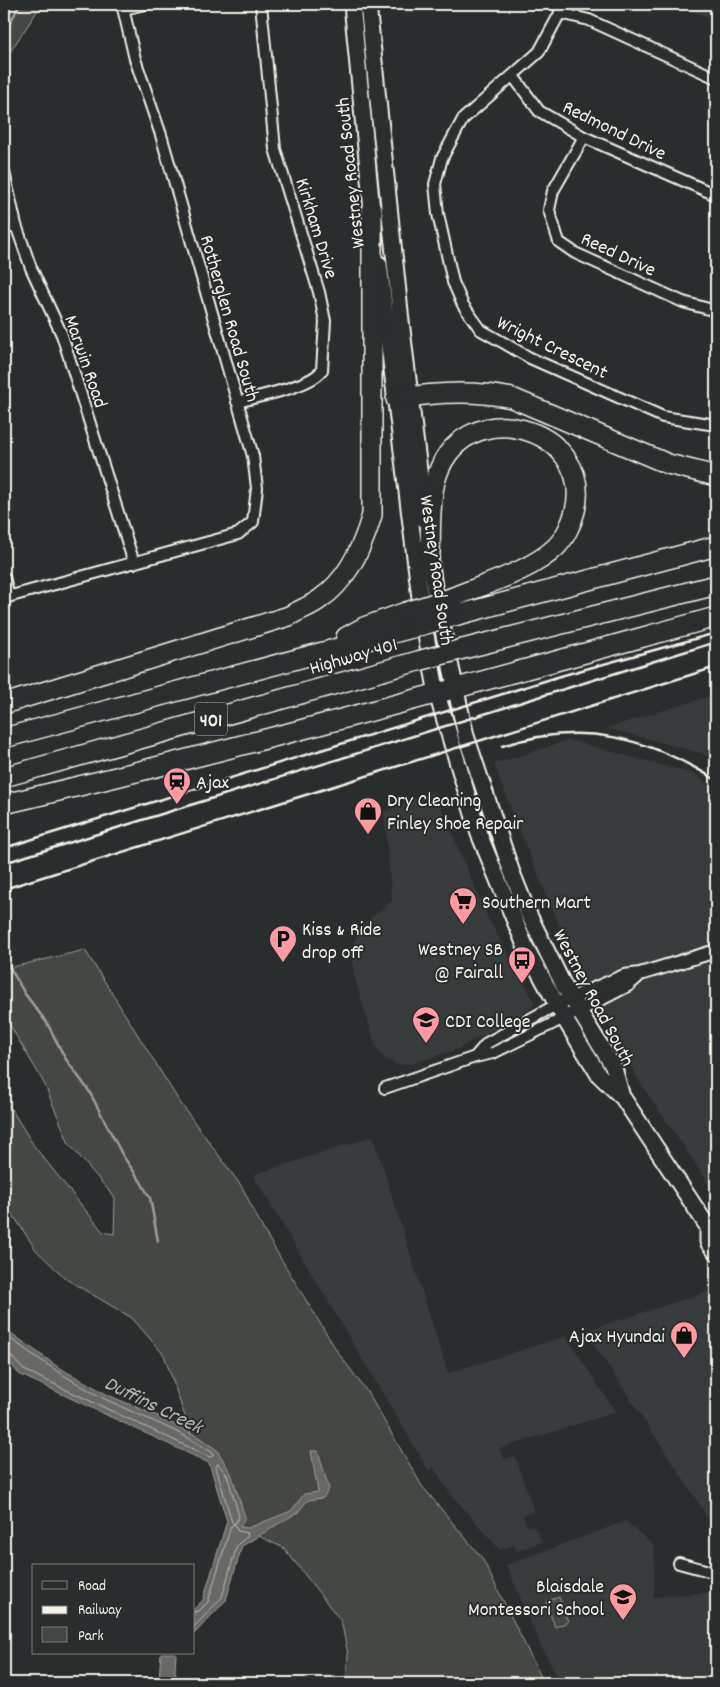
<svg xmlns="http://www.w3.org/2000/svg" width="720" height="1687" font-family="Dekko,sans-serif">
	<rect width="100%" height="100%" fill="#2a2d2e"/>
	<filter id="ink" filterUnits="userSpaceOnUse"><feTurbulence type="fractalNoise" baseFrequency=".02" numOctaves="2"/><feDisplacementMap in="SourceGraphic" scale="10" xChannelSelector="R" yChannelSelector="G"/><feConvolveMatrix kernelMatrix="1 2 1 2 8 2 1 2 1" color-interpolation-filters="sRGB"/></filter>
	<g filter="url(#ink)">
		<path fill="#373a3a" d="M678 4H716V22Z
			M716 694V762L704 754 607 728Z
			M569 740 695 774 716 792V1194L641 1084 574 961 516 822 494 764Z
			M434 791 488 918 535 1003 530 1009 458 1049 411 1064 397 1065 384 1058 376 1047 354 976 351 950 361 925 392 901 384 812Z
			M373 1136 448 1373 566 1336 616 1412 499 1449 504 1459 515 1456 534 1511 523 1516 527 1526 535 1527 542 1542 516 1551 514 1545 500 1550 450 1493 434 1468 428 1470 253 1175Z
			M709 1291 716 1302V1533L697 1500 585 1331Z
			M626 1521 655 1547 654 1597 716 1592V1683H561L541 1646 506 1565Z"/>
		<path fill="#444645" stroke="#9c9c96" d="M4 4H42L4 61Z
			M85 950 179 1101 242 1187 264 1231 337 1351 368 1393 422 1486 482 1558 544 1683H346L348 1654 341 1621 284 1548 239 1527 217 1450 191 1434 164 1355 132 1318 66 1279 36 1250 9 1209 4 1205V1097L34 1146 103 1232 114 1234 115 1198 69 1144 44 1083 4 1015V969Z
			M559 1597 568 1622 555 1627 546 1602Z"/>
		<path fill="#676866" stroke="#9f9f9a" d="M4 1328 58 1367 110 1396 158 1416 200 1438 217 1450 231 1473 245 1517 240 1527 248 1528 291 1511 304 1494 318 1492 311 1451H318L329 1489 323 1498 308 1500 298 1512 242 1546 226 1600 194 1634V1609L203 1600 227 1521 209 1463 19 1374 4 1356Z
			M161 1653H176L175 1671 179 1683H161L159 1679Z"/>
		<g fill="none" stroke-linecap="round" stroke-linejoin="round">
			<path stroke="#bcbab4" stroke-width="1" d="M4 1334C37 1358 70 1381 107 1400 143 1418 178 1429 213 1453V1456L210 1457 24 1370 9 1354 4 1353
				M218 1464 227 1475 239 1516 235 1524 232 1522 216 1467Z
				M194 1612 199 1611 208 1602 231 1526 234 1524 238 1531 247 1533 248 1536 237 1545 222 1597 194 1627"/>
			<path stroke="#9f9f9a" stroke-width="2.5" d="M4 34 20 4
				M4 957 25 994 47 1023 65 1058 89 1091 123 1156 141 1182 150 1198 158 1241"/>
			<g stroke="#f4f1e8" stroke-width="14">
				<path id="minor" d="M560 4V13L539 52 463 119 442 158 435 184 438 214 453 282 463 305 481 330 504 343 530 358 663 417 716 425
					M123 9 145 4
					M560 13 589 20 716 78
					M513 76 539 111 584 137 716 195
					M584 137 553 191 549 210 559 242 575 253 683 302 716 311
					M4 172 16 225 31 268 62 335 134 563
					M4 229 16 225
					M237 402C256 397 313 386 322 370L325 321 319 292 275 149 261 4
					M4 577 9 597
					M4 598 238 534 253 522 257 488 253 456 161 135 135 59 122 4
					M475 1057 487 1043 556 1005
					M385 1088 475 1057 493 1053 564 1018
					M679 1563 716 1573"/>
			</g>
			<g stroke="#f4f1e8" stroke-width="16">
				<path id="tertiary" d="M563 1002 624 976 640 974 716 951
					M564 1018 628 985 640 974"/>
			</g>
			<g stroke="#f4f1e8" stroke-width="19">
				<path id="secondary" d="M352 4 373 221
					M368 4 401 321 425 520
					M379 264 422 614 437 694 479 834 526 948 564 1018 599 1075 623 1098 708 1227 716 1232
					M428 543 435 594 466 736 511 870 528 913 564 986 614 1068 622 1097
					M708 1227V1242L716 1252"/>
			</g>
			<g stroke="#f4f1e8" stroke-width="22">
				<path id="motorway" d="M396 399C435 392 474 390 512 398L668 464 716 476
					M430 554C431 530 429 505 435 482 460 387 596 427 575 511 572 523 565 538 556 547 530 572 484 584 451 598
					M454 616 716 546
					M346 637 364 627 406 612
					M463 649 716 585
					M4 704 289 616C299 610 311 606 320 599 348 580 363 546 372 515V210
					M4 738 412 628
					M4 777 418 661
					M4 804C243 748 479 682 716 617"/>
			</g>
			<use href="#minor" stroke="#2a2d2e" stroke-width="10"/>
			<use href="#tertiary" stroke="#2a2d2e" stroke-width="12"/>
			<use href="#secondary" stroke="#2a2d2e" stroke-width="15"/>
			<use href="#motorway" stroke="#2a2d2e" stroke-width="19"/>
			<path stroke="#f4f1e8" stroke-width="2.5" d="M502 746C582 720 647 737 716 780
				M4 848 564 675 716 633
				M4 863 716 642
				M4 889 716 667"/>
			<g stroke="#f4f1e8" stroke-width="22" stroke-linecap="butt">
				<path id="motorway-bridge" d="M406 612 451 598
					M412 628 454 616
					M418 661 463 649"/>
			</g>
			<use href="#motorway-bridge" stroke="#2a2d2e" stroke-width="19"/>
		</g>
	</g>
	<defs>
		<g id="station-pin" transform="scale(1.4375)"><path d="M0 17L-7.5 6A9.5 9.5 0 1 1 7.5 6Z" fill="#ff9aa2" stroke="#2a2d2e"/><path d="M-3-6H3Q5-6 5-4V2Q5 4 3 4L4.5 6H3L1.5 4h-3L-3 6H-4.5L-3 4Q-5 4-5 2V-4Q-5-6-3-6ZM-3.5-4v3h7v-3ZM-3.5 1v1.5H-2V1ZM2 1v1.5H3.5V1Z" fill="#111"/></g>
		<g id="shop-pin" transform="scale(1.4375)"><path d="M0 17L-7.5 6A9.5 9.5 0 1 1 7.5 6Z" fill="#ff9aa2" stroke="#2a2d2e"/><path d="M-5-2.5h2.3a2.7 3.5 0 0 1 5.4 0H5L5.5 6h-11ZM-1.5-2.5h3a1.5 2.3 0 0 0-3 0Z" fill="#111"/></g>
		<g id="supermarket-pin" transform="scale(1.4375)"><path d="M0 17L-7.5 6A9.5 9.5 0 1 1 7.5 6Z" fill="#ff9aa2" stroke="#2a2d2e"/><path d="M-6-5.5h2.5l.6 2H6L4.5 2H-2.5L-4.4-4H-6ZM-1.5 3.2a1.3 1.3 0 1 0 .1 0ZM3 3.2a1.3 1.3 0 1 0 .1 0Z" fill="#111"/></g>
		<g id="parking-pin" transform="scale(1.4375)"><path d="M0 17L-7.5 6A9.5 9.5 0 1 1 7.5 6Z" fill="#ff9aa2" stroke="#2a2d2e"/><path d="M-3.5-5.5H1a3.5 3.5 0 0 1 0 7H-1V5.5H-3.5ZM-1-3.4V-.6H.8a1.4 1.4 0 0 0 0-2.8Z" fill="#111"/></g>
		<g id="bus-pin" transform="scale(1.4375)"><path d="M0 17L-7.5 6A9.5 9.5 0 1 1 7.5 6Z" fill="#ff9aa2" stroke="#2a2d2e"/><path d="M-5-6H5V4H4V6H2V4H-2V6H-4V4H-5ZM-3.5-4V0h7V-4ZM-3.5 1.2v1.5H-2V1.2ZM2 1.2v1.5H3.5V1.2Z" fill="#111"/></g>
		<g id="university-pin" transform="scale(1.4375)"><path d="M0 17L-7.5 6A9.5 9.5 0 1 1 7.5 6Z" fill="#ff9aa2" stroke="#2a2d2e"/><path d="M0-5L7-2L0 1L-7-2ZM-4 1L0 2.5L4 1V4Q0 6-4 4Z" fill="#111"/></g>
		<g id="school-pin" transform="scale(1.4375)"><path d="M0 17L-7.5 6A9.5 9.5 0 1 1 7.5 6Z" fill="#ff9aa2" stroke="#2a2d2e"/><path d="M0-5L7-2L0 1L-7-2ZM-4 1L0 2.5L4 1V4Q0 6-4 4Z" fill="#111"/></g>
	</defs>
	<g fill-rule="evenodd">
		<use href="#station-pin" x="177" y="781"/>
		<use href="#shop-pin" x="368" y="811"/>
		<use href="#supermarket-pin" x="463" y="901"/>
		<use href="#parking-pin" x="283" y="939"/>
		<use href="#bus-pin" x="522" y="960"/>
		<use href="#university-pin" x="426" y="1020"/>
		<use href="#shop-pin" x="684" y="1335"/>
		<use href="#school-pin" x="623" y="1597"/>
	</g>
	<g text-anchor="middle" stroke-width="4" stroke-linejoin="round" paint-order="stroke">
		<rect fill="#2a2d2e" stroke="#b7b6b0" stroke-width="1" x="195" y="702.5" width="32" height="33" rx="4"/>
		<g font-size="19" font-weight="bold" fill="#f4f1e8">
			<text x="211" y="726">401</text>
		</g>
		<g font-size="20" fill="#f4f1e8" stroke="#2a2d2e">
			<text transform="translate(615 129) rotate(26)" y="7">Redmond Drive</text>
			<text transform="translate(349 173) rotate(-96)" y="7">Westney Road South</text>
			<text transform="translate(318 228) rotate(73)" y="7">Kirkham Drive</text>
			<text transform="translate(619 253) rotate(25)" y="7">Reed Drive</text>
			<text transform="translate(231 318) rotate(74)" y="7">Rotherglen Road South</text>
			<text transform="translate(553 346) rotate(26)" y="7">Wright Crescent</text>
			<text transform="translate(87 361) rotate(71)" y="7">Marwin Road</text>
			<text transform="translate(438 570) rotate(82)" y="7">Westney Road South</text>
			<text transform="translate(353 655) rotate(-16)" y="7">Highway 401</text>
			<text transform="translate(595 997) rotate(62)" y="7">Westney Road South</text>
		</g>
		<g font-size="20" fill="#f4f1e8" stroke="#2a2d2e" text-anchor="start">
			<text x="196" y="788">Ajax</text>
			<text x="387" y="806">Dry Cleaning<tspan x="387" dy="23">Finley Shoe Repair</tspan></text>
			<text x="482" y="908">Southern Mart</text>
			<text x="302" y="935">Kiss &amp; Ride<tspan x="302" dy="23">drop off</tspan></text>
			<text x="503" y="955" text-anchor="end">Westney SB<tspan x="503" dy="23">@ Fairall</tspan></text>
			<text x="445" y="1027">CDI College</text>
			<text x="665" y="1342" text-anchor="end">Ajax Hyundai</text>
			<text x="604" y="1592" text-anchor="end">Blaisdale<tspan x="604" dy="23">Montessori School</tspan></text>
		</g>
		<g font-size="21" font-style="italic" fill="#b5b3ae" stroke="#2a2d2e">
			<text transform="translate(154 1404) rotate(26)" y="7">Duffins Creek</text>
		</g>
	</g>
	<rect width="720" height="1687" fill="none" stroke="#2a2d2e" stroke-width="20"/>
	<rect x="10" y="10" width="700" height="1667" fill="none" stroke="#f4f1e8" stroke-width="2" filter="url(#ink)"/>
	<rect x="32" y="1564" width="162" height="90" fill="#2a2d2e" stroke="#7b7b78"/>
	<rect x="42" y="1581" width="25" height="8" fill="#2a2d2e" stroke="#7b7b78"/>
	<text x="78" y="1590" font-size="15" fill="#f4f1e8">Road</text>
	<rect x="42" y="1606" width="25" height="8" fill="#f4f1e8" stroke="#7b7b78"/>
	<text x="78" y="1614" font-size="15" fill="#f4f1e8">Railway</text>
	<rect x="42" y="1627" width="25" height="15" fill="#444645" stroke="#7b7b78"/>
	<text x="78" y="1640" font-size="15" fill="#f4f1e8">Park</text>
</svg>
